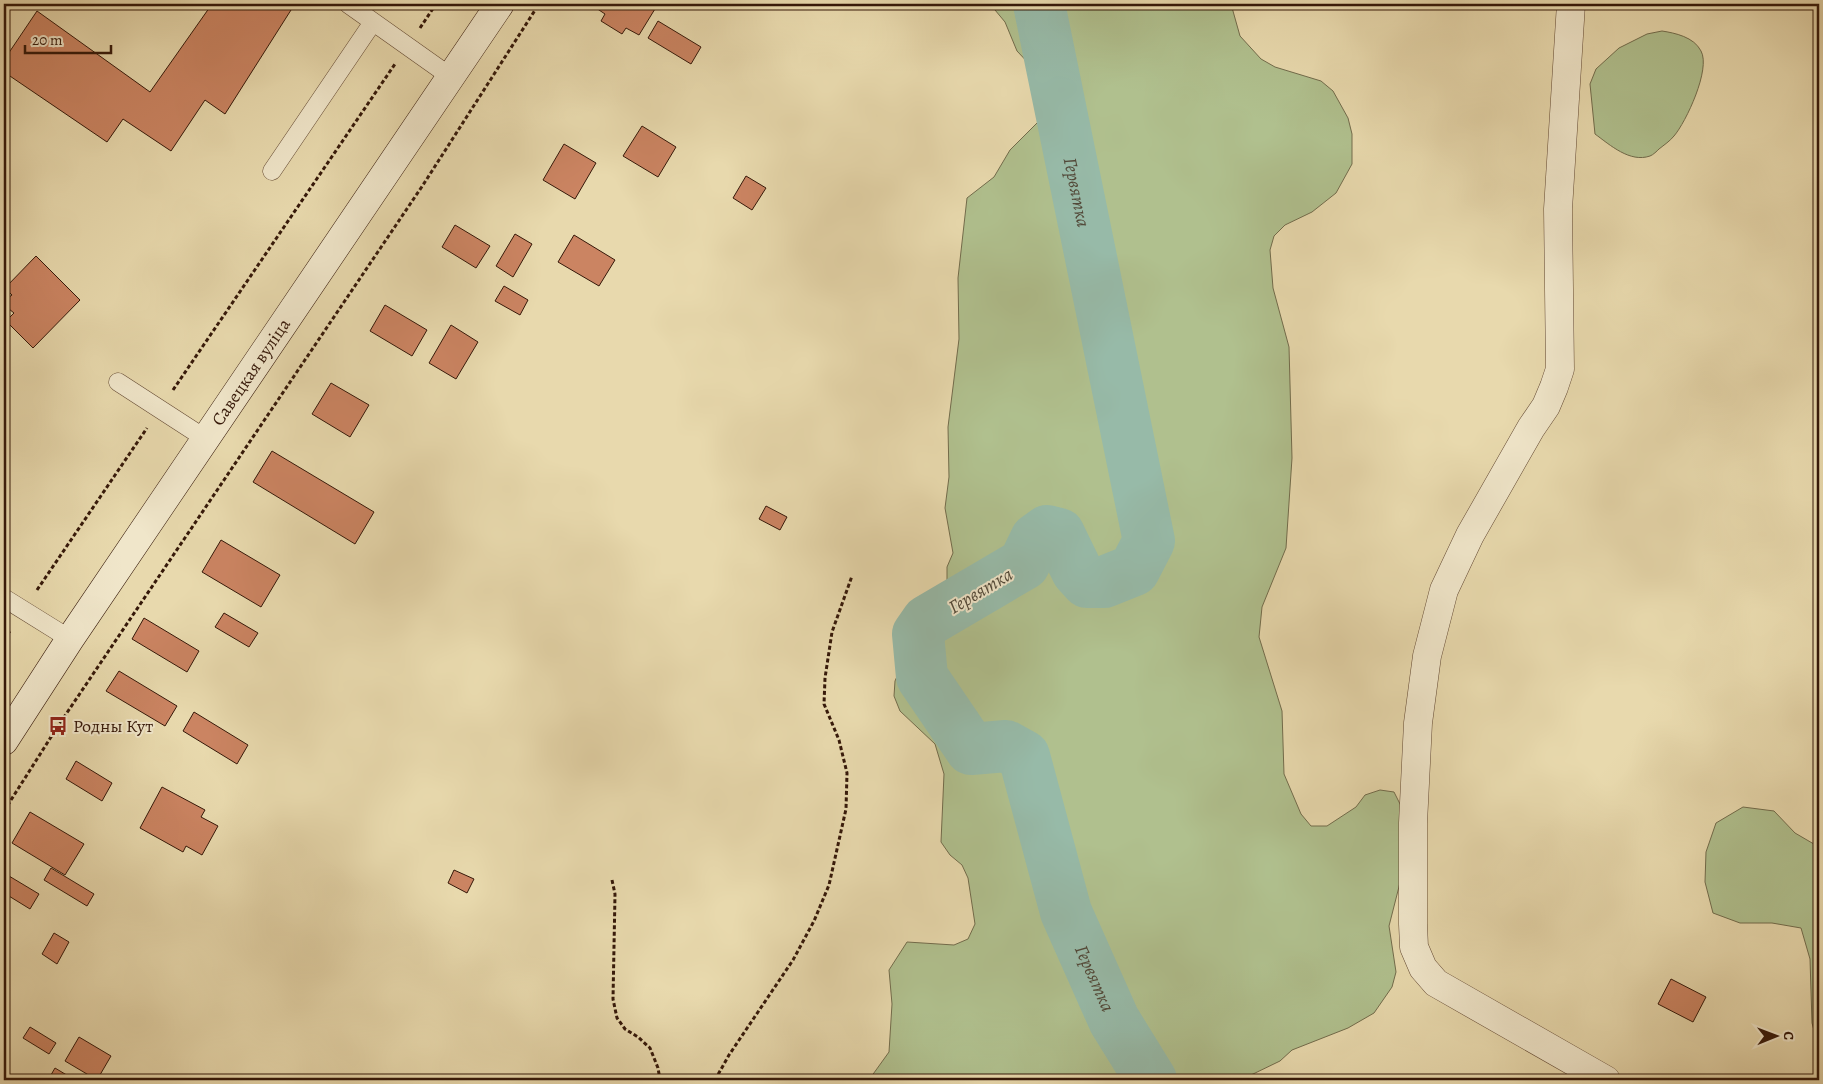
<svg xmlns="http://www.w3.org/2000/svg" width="1823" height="1084" font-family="Alegreya,serif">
	<rect width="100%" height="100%" fill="#e8d9ad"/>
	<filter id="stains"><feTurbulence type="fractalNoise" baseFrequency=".004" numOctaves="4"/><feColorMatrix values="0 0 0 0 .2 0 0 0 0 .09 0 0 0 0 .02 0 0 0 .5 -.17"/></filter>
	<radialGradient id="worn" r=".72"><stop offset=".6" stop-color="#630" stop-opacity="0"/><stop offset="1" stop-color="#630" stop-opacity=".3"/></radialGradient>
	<path fill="#b0c08e" stroke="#726c4c" d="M990 4H1231L1240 36 1261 59 1275 67 1321 81 1333 91 1348 118 1352 134V164L1336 193 1312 212 1285 225 1274 236 1270 250 1273 288 1289 347 1292 458 1286 548 1262 607 1259 637 1282 711 1284 774 1301 814 1311 826H1327L1356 807 1365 795 1380 790 1394 792 1401 806 1404 867 1389 926 1396 972 1392 987 1374 1013 1348 1028 1292 1050 1280 1061 1251 1075 1248 1080H866L871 1077 889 1052 892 1004 889 970 907 942 954 945 968 939 975 924 968 878 962 865 950 855 941 842 944 774 935 744 900 711 894 696 895 681 902 665 920 639 944 616 947 600V567L953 553 945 508 949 477 948 427 959 339 958 278 967 198 994 177 1010 150 1046 114 1051 100 1049 85 1017 51 1005 22Z
		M1662 31C1675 33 1694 37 1701 51 1711 69 1686 122 1674 136 1670 141 1664 145 1659 149 1657 151 1653 155 1650 156 1630 163 1610 145 1595 134L1590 84 1596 69 1619 48 1647 34Z
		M1743 807 1774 811 1795 833 1819 847V1049L1812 1023 1810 959 1801 928 1772 923H1740L1713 913 1705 882 1706 852 1716 823Z"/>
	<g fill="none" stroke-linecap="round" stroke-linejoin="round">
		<path stroke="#97baa8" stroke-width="52" id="s1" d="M1039 4 1149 541 1134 570 1104 582H1087L1077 571 1059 534 1047 531 1036 539 1024 564 927 621 918 634 922 677 971 749 1006 746 1024 756 1066 912 1114 1020 1151 1080"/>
	</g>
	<path fill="#cb8462" stroke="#351809" d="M212 4H281L291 10 225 114 205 100 171 151 123 119 107 142 4 72V60L37 11 150 92Z
		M599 4H658L639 35 626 28 622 34 601 21 605 14 596 8Z
		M658 21 701 47 691 64 648 38Z
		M642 126 676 147 658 177 623 156Z
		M564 144 596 163 575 199 543 180Z
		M746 176 766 188 752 210 733 198Z
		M455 225 490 246 476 268 442 247Z
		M515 234 532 244 513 277 496 266Z
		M574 235 615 260 599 286 558 262Z
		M36 256 80 300 33 348 6 321 14 313 9 309 8 298 12 295 5 288Z
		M504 286 528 300 520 315 495 301Z
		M385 305 427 330 412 356 370 331Z
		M451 325 478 342 456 379 429 363Z
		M331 383 369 405 350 437 312 414Z
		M272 451 374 512 355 544 253 482Z
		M766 506 787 517 780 530 759 519Z
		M221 540 280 575 261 607 202 572Z
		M224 613 258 633 249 647 215 627Z
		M144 618 199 651 187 672 132 639Z
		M119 671 177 706 165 726 106 691Z
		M194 712 248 745 237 764 183 731Z
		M76 761 112 783 102 801 66 779Z
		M162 787 205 810 201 817 218 826 202 855 186 846 183 852 140 828Z
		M30 812 84 844 65 875 12 843Z
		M51 868 94 894 87 906 44 880Z
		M454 870 474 879 467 893 448 883Z
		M4 873 39 894 30 909 4 893Z
		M54 933 69 942 57 964 42 954Z
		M1671 979 1706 997 1693 1022 1658 1004Z
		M30 1027 56 1043 49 1054 23 1038Z
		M79 1037 111 1056 97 1080 65 1061Z
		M55 1068 75 1080H48Z"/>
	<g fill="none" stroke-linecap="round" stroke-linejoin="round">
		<g stroke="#624832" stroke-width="19">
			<path id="service" d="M348 4 451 77
				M272 171 373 22
				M118 382 206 439
				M4 598 70 639"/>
		</g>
		<g stroke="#624832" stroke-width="29">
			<path id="minor" d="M1571 4 1558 209 1560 369 1554 387 1546 406 1531 428 1470 535 1444 590 1427 656 1418 723 1413 823V924L1414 947 1423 968 1436 983 1606 1080"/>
		</g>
		<g stroke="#351809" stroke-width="29">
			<g id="secondary">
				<path id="s2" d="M4 741 70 639 500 4"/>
			</g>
		</g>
		<path stroke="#351809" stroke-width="3" stroke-dasharray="4 2.5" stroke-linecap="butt" d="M4 7 6 4
			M420 28 436 4
			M173 390 395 64
			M37 590 147 428
			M4 640 11 629
			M4 811 58 726 423 185 539 4
			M612 880 615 894 613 999 617 1018 625 1029 638 1037 650 1048 658 1068 660 1080
			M715 1080 729 1055 793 960 814 921 829 885 846 809 847 773 839 740 824 704 825 678 832 632 852 576"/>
		<use href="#service" stroke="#f0e6ca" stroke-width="18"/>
		<use href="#minor" stroke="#f0e6ca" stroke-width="28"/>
		<use href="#secondary" stroke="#f0e6ca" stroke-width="28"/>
	</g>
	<defs>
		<g id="bus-bare" transform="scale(1.5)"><path d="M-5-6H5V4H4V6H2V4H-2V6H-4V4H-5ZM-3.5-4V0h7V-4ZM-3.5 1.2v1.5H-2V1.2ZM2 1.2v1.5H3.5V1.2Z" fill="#8f2418" stroke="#f0e6ca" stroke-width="2.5" paint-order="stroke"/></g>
	</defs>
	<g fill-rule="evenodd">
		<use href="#bus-bare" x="58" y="726"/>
	</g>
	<g text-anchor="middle" stroke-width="4" stroke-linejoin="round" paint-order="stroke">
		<g font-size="18" fill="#351809" stroke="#f0e6ca">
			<text dy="6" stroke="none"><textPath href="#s2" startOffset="444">Савецкая вуліца</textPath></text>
		</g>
		<g font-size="18" fill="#351809" stroke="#f0e6ca" text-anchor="start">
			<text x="73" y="732">Родны Кут</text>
		</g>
		<g font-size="19" font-style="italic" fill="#524939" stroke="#f0e6ca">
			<text dy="7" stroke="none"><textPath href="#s1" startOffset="192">Гервятка</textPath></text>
			<text transform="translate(980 590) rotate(-31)" y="7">Гервятка</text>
			<text dy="7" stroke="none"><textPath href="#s1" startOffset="1288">Гервятка</textPath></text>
		</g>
	</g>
	<rect width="1823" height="1084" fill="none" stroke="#e8d9ad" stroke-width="20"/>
	<rect x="5" y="5" width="1813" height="1074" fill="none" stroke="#351809" stroke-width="2.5"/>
	<rect x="10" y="10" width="1803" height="1064" fill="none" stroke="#351809"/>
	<g transform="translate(1776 1036) rotate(89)" stroke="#f0e6ca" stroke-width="4" paint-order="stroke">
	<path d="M0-4L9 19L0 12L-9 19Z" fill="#351809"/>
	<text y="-8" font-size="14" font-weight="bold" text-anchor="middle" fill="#351809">С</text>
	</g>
	<path d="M25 45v8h86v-8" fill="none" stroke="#351809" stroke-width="2.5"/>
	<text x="32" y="45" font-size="15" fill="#351809" stroke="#f0e6ca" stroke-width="4" paint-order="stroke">20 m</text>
	<rect width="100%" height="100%" filter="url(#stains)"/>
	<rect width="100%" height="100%" fill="url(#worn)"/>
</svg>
